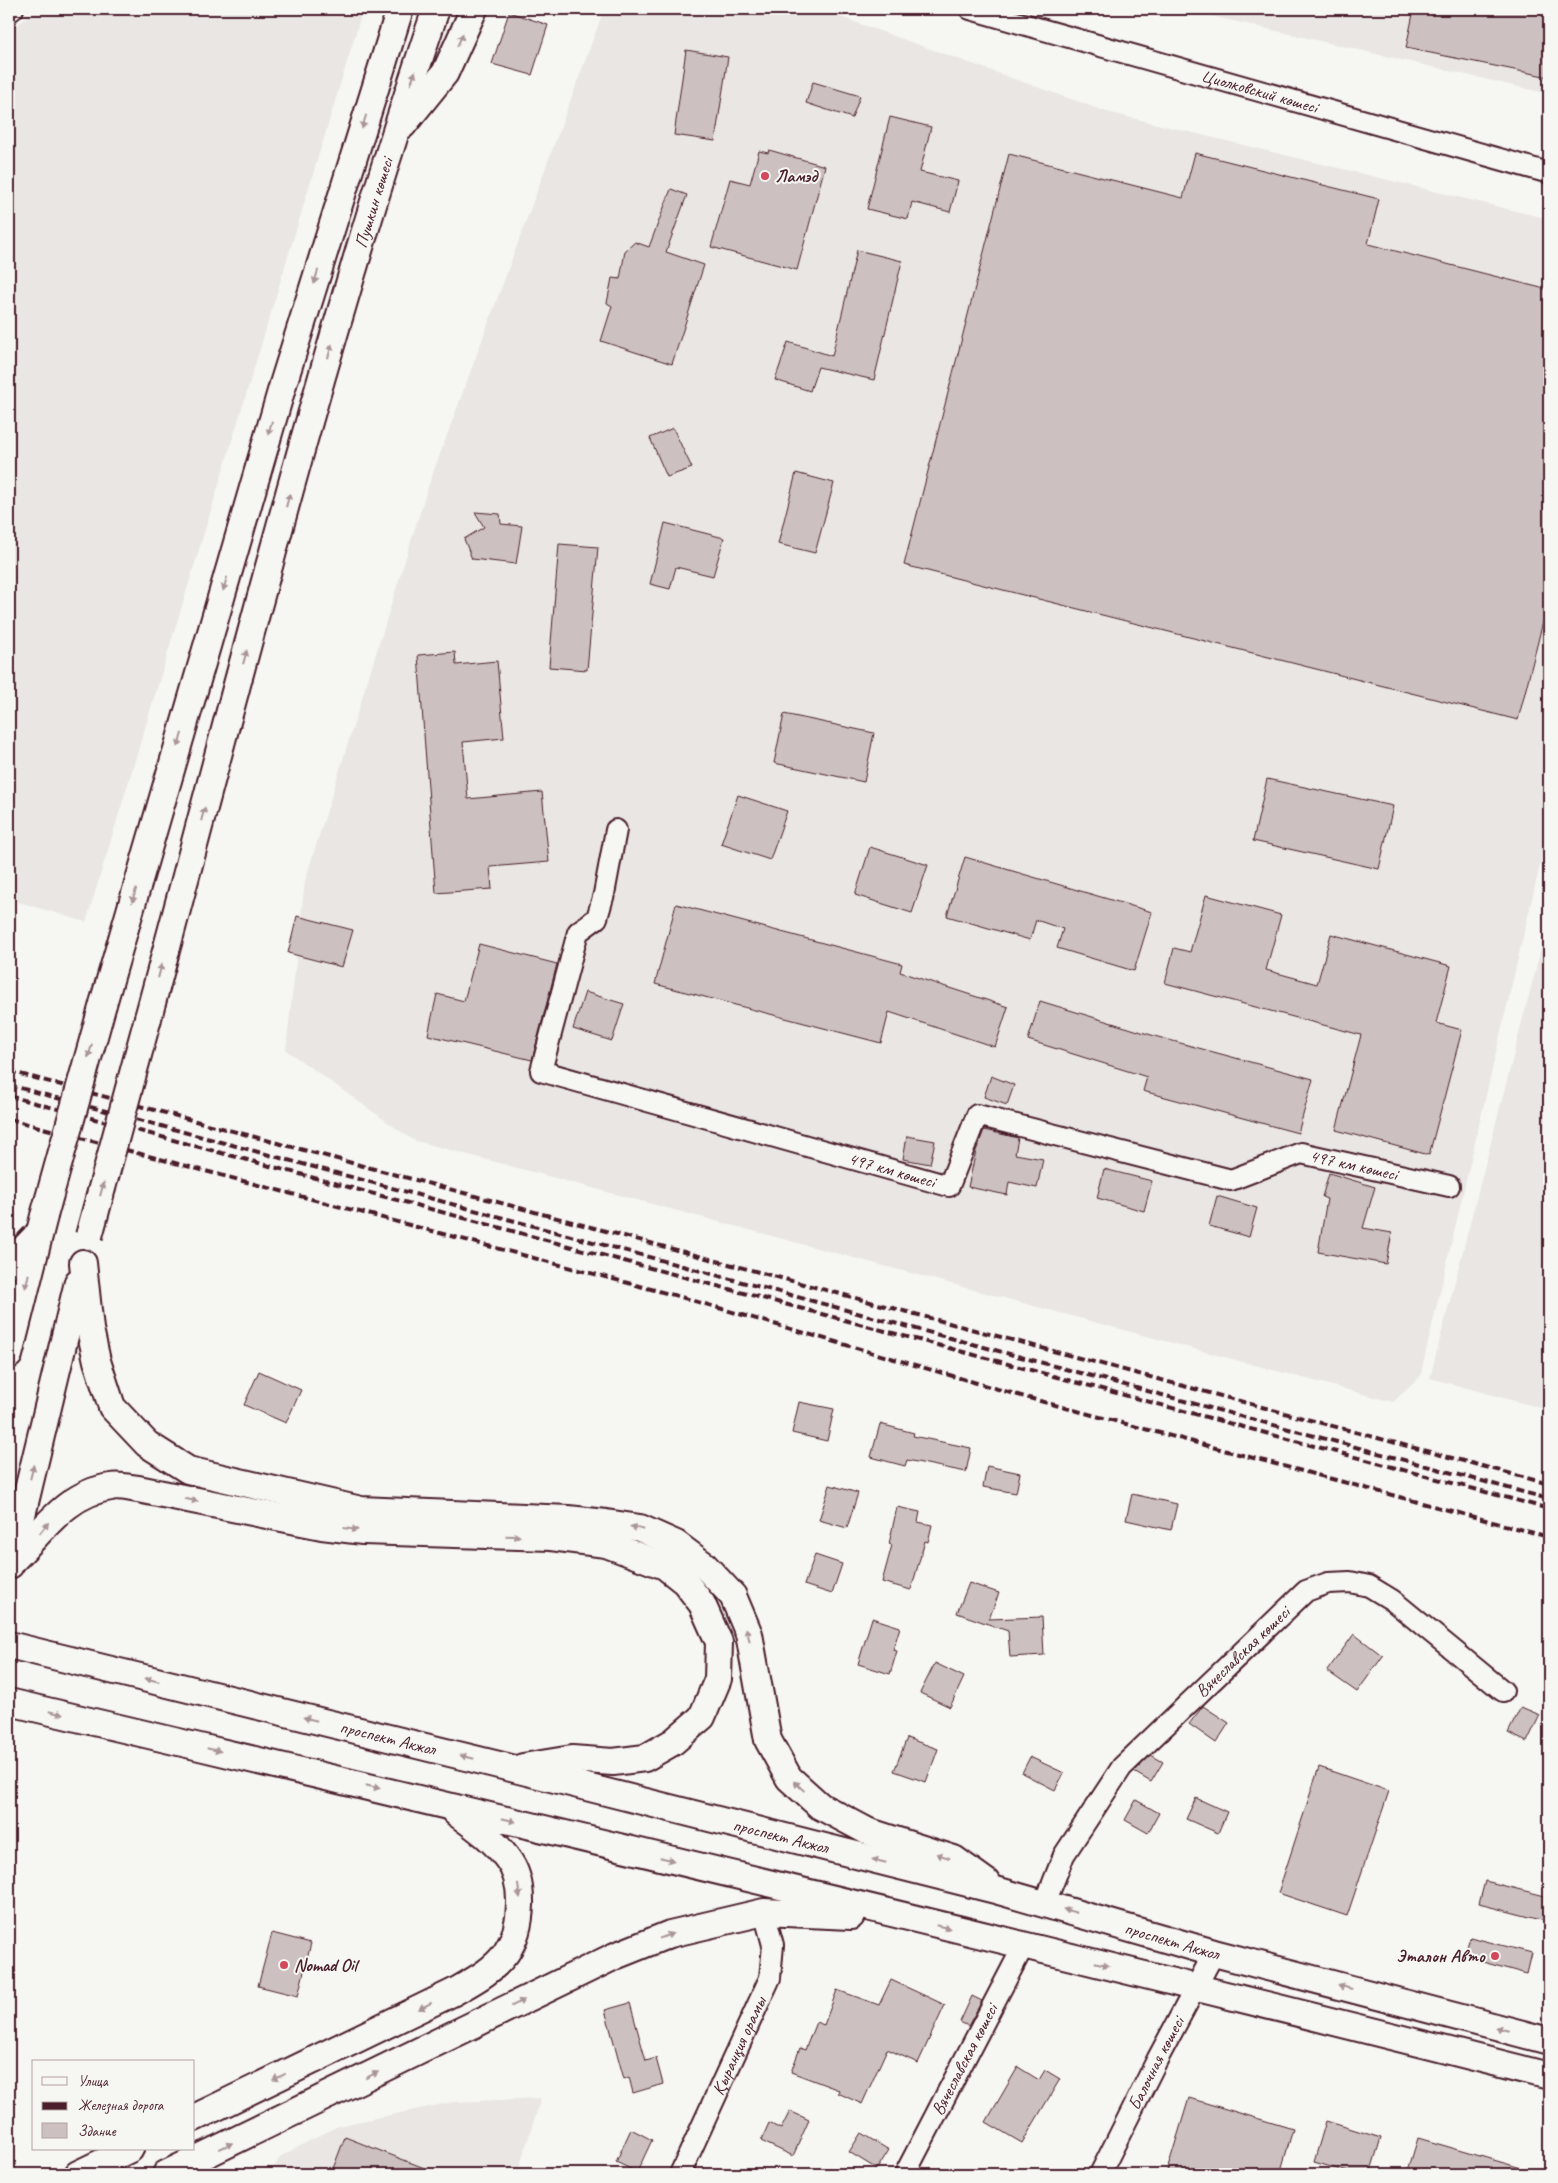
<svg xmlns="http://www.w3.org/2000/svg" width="1558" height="2183" font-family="Caveat,sans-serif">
	<rect width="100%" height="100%" fill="#f6f6f2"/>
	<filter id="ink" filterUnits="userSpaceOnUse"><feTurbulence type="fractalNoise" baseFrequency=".02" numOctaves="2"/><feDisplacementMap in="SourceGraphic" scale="10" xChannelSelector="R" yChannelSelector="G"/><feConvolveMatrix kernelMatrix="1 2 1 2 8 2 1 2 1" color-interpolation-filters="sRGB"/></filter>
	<g filter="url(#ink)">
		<path fill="#e9e6e3" d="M38 9H363L86 922 9 899V31Z
			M713 9H818L1107 112 1549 219V826L1420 1377 1393 1402 413 1140 286 1050 305 881 428 487 602 15Z
			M1182 9H1549V94Z
			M1549 918V1410L1430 1378Z
			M541 2098 517 2174H270L281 2156 338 2126 453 2102Z"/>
		<path fill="#ccc1c0" stroke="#4a1f2b" d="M1414 9H1549V77L1406 48Z
			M509 12 548 25 532 75 492 64Z
			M686 50 728 57 715 141 674 135Z
			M813 82 860 96 852 118 806 103Z
			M890 117 931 127 920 172 958 181 950 212 912 202 908 219 867 209Z
			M769 150 825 166 797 270 711 247 730 179 750 184 759 151 768 153Z
			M1195 153 1379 199 1368 244 1549 290V598L1518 720 904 565 1009 154 1183 198Z
			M671 189 687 195 666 252 704 265 672 364 601 341 612 306 607 303 612 278 620 279 625 251 635 242 649 247Z
			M857 250 902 261 874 380 818 367 810 391 775 380 788 342 832 356Z
			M673 428 692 468 667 477 650 438Z
			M796 473 834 483 815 553 778 544Z
			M475 512 500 514 501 524 522 526 516 564 472 559 464 539 484 527Z
			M665 523 724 538 713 576 676 567 670 589 650 584Z
			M559 544 598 547 587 670 549 667Z
			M455 652 456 665 497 661 504 738 463 742 468 799 542 792 549 862 490 867 492 889 436 893 418 655Z
			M784 714 874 733 864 782 774 763Z
			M1267 779 1393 806 1379 869 1253 841Z
			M738 795 787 811 770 860 721 844Z
			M870 847 928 865 912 913 855 895Z
			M965 857 1152 912 1134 971 1057 948 1063 929 1036 920 1030 940 947 916Z
			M1206 895 1281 915 1266 970 1317 984 1331 934 1451 966 1436 1023 1462 1030 1429 1155 1336 1130 1361 1035 1165 983 1174 948 1190 952Z
			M676 904 902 964 900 972 1008 1007 995 1047 889 1012 881 1043 655 984Z
			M297 916 353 930 342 967 288 953Z
			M479 944 557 964 532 1060 428 1035 437 994 464 1001Z
			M585 992 624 1004 612 1041 573 1029Z
			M1040 1001 1158 1037 1313 1079 1298 1133 1143 1091 1147 1077 1028 1040Z
			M991 1076 1014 1085 1007 1105 984 1097Z
			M984 1130 1018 1138 1015 1154 1043 1159 1037 1188 1009 1182 1007 1195 968 1187 976 1151Z
			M907 1136 935 1141 930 1164 903 1159Z
			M1104 1169 1152 1181 1144 1211 1097 1198Z
			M1329 1173 1375 1187 1363 1228 1392 1233 1386 1264 1318 1252 1327 1199 1322 1197Z
			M1217 1196 1257 1208 1249 1237 1209 1226Z
			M259 1371 301 1390 286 1423 244 1405Z
			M799 1402 834 1409 827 1441 792 1433Z
			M880 1424 914 1433 913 1436 971 1448 966 1472 907 1460 905 1466 871 1457Z
			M987 1466 1020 1473 1016 1493 983 1487Z
			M830 1485 858 1493 847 1528 819 1520Z
			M1132 1494 1177 1504 1171 1530 1126 1520Z
			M897 1507 920 1512 918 1522 932 1525 928 1542 925 1541 911 1590 882 1582 892 1545 889 1544Z
			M815 1555 842 1564 832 1594 804 1585Z
			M969 1583 999 1593 989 1619 1042 1617 1044 1655 1010 1657 1008 1631 957 1613Z
			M872 1618 900 1627 893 1650 897 1651 890 1674 858 1664Z
			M1354 1634 1383 1656 1357 1692 1327 1671Z
			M935 1663 964 1677 950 1707 920 1693Z
			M1203 1706 1229 1723 1216 1743 1189 1724Z
			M1521 1707 1540 1715 1527 1742 1508 1733Z
			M907 1738 938 1749 926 1782 894 1771Z
			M1151 1755 1163 1762 1151 1782 1134 1772Z
			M1030 1757 1064 1773 1055 1790 1022 1773Z
			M1319 1767 1389 1791 1347 1916 1278 1893Z
			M1196 1798 1227 1812 1218 1833 1186 1819Z
			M1136 1800 1159 1813 1148 1833 1125 1820Z
			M1485 1881 1549 1897V1922L1479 1904Z
			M272 1933 311 1943 298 1996 258 1986Z
			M1470 1937 1532 1953 1527 1974 1464 1957Z
			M891 1980 945 2005 918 2063 887 2049 862 2104 838 2093 839 2090 791 2072 800 2048 805 2050 816 2022 824 2025 837 1990 879 2005Z
			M972 1996 982 2001 968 2026 960 2022Z
			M630 2003 646 2061 656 2058 663 2084 633 2093 629 2077 624 2079 605 2010Z
			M1018 2067 1039 2080 1045 2070 1060 2079 1022 2143 986 2122Z
			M1189 2098 1293 2129 1280 2174H1166Z
			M790 2111 809 2120 793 2156 761 2141 769 2123 781 2129Z
			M1326 2121 1381 2138 1370 2174H1355L1314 2162Z
			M631 2129 652 2140 637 2172 616 2162Z
			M861 2133 889 2150 877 2169 849 2152Z
			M345 2137 437 2173V2174H331Z
			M1418 2138 1528 2170 1527 2174H1407Z"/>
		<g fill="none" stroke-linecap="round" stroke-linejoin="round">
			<g stroke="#4a1f2b" stroke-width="24">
				<g id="minor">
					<path id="s1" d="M970 9 1549 173"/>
					<path d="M9 12 13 9"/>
					<path id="s2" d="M616 830 604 894 597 918 578 932 541 1071 949 1186 977 1115 1231 1180 1301 1153 1449 1186"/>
					<path id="s3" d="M1045 1903 1064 1855 1122 1767 1306 1591 1328 1583 1350 1582 1369 1586 1392 1600 1503 1691"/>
					<path id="s4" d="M680 2174 770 1978 773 1945 764 1912"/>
					<path id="s5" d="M905 2174 1024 1945"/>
					<path id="s6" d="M1100 2174 1157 2060 1214 1953"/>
				</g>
			</g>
			<g stroke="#4a1f2b" stroke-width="30">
				<g id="major">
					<path d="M403 125 445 73 474 9"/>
					<path d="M103 1004 284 381 400 9"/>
					<path id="s7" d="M148 1018C239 680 324 340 436 9"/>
					<path d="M83 1263 90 1329 97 1361 112 1407 147 1444 188 1470 361 1510 568 1519 606 1523 640 1528 676 1544 704 1565 733 1596 749 1634 768 1740 789 1778 820 1806 867 1831 954 1859 986 1882"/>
					<path d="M9 1264 39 1233"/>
					<path d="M9 1355 44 1216"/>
					<path d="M10 1563C41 1534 65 1493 111 1487 119 1485 130 1488 138 1489L322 1526 363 1531 551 1537 606 1544 665 1566 685 1582 702 1604 719 1642 718 1679 702 1717 673 1742 645 1758 613 1762 572 1759 523 1767"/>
					<path d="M10 1565 78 1282"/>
					<path id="s8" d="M9 1645 515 1769 999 1891 1214 1953 1549 2041"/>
					<path d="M9 1702C523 1823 1037 1946 1549 2076"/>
					<path d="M194 2118 454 1992C473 1981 493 1971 506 1953 523 1928 526 1882 507 1858 493 1839 474 1826 455 1812"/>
					<path d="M78 2174 130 2149"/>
					<path d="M166 2174 615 1956 670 1934 764 1912 851 1916"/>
				</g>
			</g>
			<use href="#minor" stroke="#f6f6f2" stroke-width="20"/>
			<use href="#major" stroke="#f6f6f2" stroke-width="26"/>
			<path stroke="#4a1f2b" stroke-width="4" stroke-dasharray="8 4" stroke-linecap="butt" d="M9 1071 1549 1484
				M9 1085 1549 1499
				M9 1096 1549 1509
				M9 1119 681 1297 1025 1397 1549 1537"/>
			<g stroke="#4a1f2b" stroke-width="30" stroke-linecap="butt">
				<path id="major-bridge" d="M44 1216 103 1004
					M89 1236 148 1018"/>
			</g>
			<use href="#major-bridge" stroke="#f6f6f2" stroke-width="26"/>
		</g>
		<defs><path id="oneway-solid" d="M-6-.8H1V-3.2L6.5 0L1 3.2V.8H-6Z" transform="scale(1.25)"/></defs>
		<g fill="#a99598">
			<use href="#oneway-solid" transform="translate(460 40) rotate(-66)"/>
			<use href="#oneway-solid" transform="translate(413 78) rotate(-71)"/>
			<use href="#oneway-solid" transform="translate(364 122) rotate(107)"/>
			<use href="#oneway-solid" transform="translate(316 277) rotate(107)"/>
			<use href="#oneway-solid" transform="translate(330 351) rotate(-74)"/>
			<use href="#oneway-solid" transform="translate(270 428) rotate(106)"/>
			<use href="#oneway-solid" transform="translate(288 500) rotate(-75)"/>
			<use href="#oneway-solid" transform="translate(225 584) rotate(106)"/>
			<use href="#oneway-solid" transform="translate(245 657) rotate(-75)"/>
			<use href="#oneway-solid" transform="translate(180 740) rotate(106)"/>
			<use href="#oneway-solid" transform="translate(203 814) rotate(-75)"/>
			<use href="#oneway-solid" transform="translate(134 896) rotate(106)"/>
			<use href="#oneway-solid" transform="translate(160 971) rotate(-75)"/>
			<use href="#oneway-solid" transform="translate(90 1051) rotate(106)"/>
			<use href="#oneway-solid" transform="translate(102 1189) rotate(-75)"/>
			<use href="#oneway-solid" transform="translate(27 1281) rotate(104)"/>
			<use href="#oneway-solid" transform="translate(32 1472) rotate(-76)"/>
			<use href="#oneway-solid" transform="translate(191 1500) rotate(11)"/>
			<use href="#oneway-solid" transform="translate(44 1528) rotate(-51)"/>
			<use href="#oneway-solid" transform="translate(637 1528) rotate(-167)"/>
			<use href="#oneway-solid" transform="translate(351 1529) rotate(7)"/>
			<use href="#oneway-solid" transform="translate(513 1536) rotate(2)"/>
			<use href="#oneway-solid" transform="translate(748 1635) rotate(-105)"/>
			<use href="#oneway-solid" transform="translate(152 1680) rotate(-166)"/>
			<use href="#oneway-solid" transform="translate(56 1713) rotate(13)"/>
			<use href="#oneway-solid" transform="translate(310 1719) rotate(-166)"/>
			<use href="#oneway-solid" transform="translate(214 1750) rotate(13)"/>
			<use href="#oneway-solid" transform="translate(467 1757) rotate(-166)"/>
			<use href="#oneway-solid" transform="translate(799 1786) rotate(-137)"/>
			<use href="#oneway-solid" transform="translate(373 1787) rotate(13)"/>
			<use href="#oneway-solid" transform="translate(509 1820) rotate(14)"/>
			<use href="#oneway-solid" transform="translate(943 1856) rotate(-162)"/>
			<use href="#oneway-solid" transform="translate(667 1859) rotate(14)"/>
			<use href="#oneway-solid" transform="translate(879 1861) rotate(-166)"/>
			<use href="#oneway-solid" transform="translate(519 1891) rotate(81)"/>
			<use href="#oneway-solid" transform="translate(1070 1911) rotate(-164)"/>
			<use href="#oneway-solid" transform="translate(943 1927) rotate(13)"/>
			<use href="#oneway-solid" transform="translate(666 1936) rotate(-20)"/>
			<use href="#oneway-solid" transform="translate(1102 1964) rotate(13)"/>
			<use href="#oneway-solid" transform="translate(1345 1987) rotate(-165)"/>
			<use href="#oneway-solid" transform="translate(518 2003) rotate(-26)"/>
			<use href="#oneway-solid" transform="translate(425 2006) rotate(153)"/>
			<use href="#oneway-solid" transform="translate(1502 2029) rotate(-165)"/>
			<use href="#oneway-solid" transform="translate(372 2075) rotate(-26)"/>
			<use href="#oneway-solid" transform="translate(279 2077) rotate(154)"/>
			<use href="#oneway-solid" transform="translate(226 2146) rotate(-25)"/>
		</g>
	</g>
	<g fill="#d1495b" stroke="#f6f6f2" stroke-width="2">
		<circle cx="765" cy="176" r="5"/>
		<circle cx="1495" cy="1956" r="5"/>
		<circle cx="284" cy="1965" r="5"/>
	</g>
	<g text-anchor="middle" stroke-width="4" stroke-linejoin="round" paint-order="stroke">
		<g font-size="18" fill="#4a1f2b" stroke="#f6f6f2">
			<text dy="6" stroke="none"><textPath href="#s1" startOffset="301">Циолковский көшесі</textPath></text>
			<text dy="6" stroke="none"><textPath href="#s7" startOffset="846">Пушкин көшесі</textPath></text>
			<text dy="6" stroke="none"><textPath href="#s2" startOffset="1149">497 км көшесі</textPath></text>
			<text dy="6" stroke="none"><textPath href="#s2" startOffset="622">497 км көшесі</textPath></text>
			<text dy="6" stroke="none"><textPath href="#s3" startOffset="324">Вячеславская көшесі</textPath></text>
			<text dy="6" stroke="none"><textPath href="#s8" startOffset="390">проспект Акжол</textPath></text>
			<text dy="6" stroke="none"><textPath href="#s8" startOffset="795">проспект Акжол</textPath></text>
			<text dy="6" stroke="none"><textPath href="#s8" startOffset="1200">проспект Акжол</textPath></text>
			<text dy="6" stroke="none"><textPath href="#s4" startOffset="141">Қыранқия орамы</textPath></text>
			<text dy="6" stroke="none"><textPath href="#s5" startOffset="129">Вячеславская көшесі</textPath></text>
			<text dy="6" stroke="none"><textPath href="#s6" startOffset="124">Балочная көшесі</textPath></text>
		</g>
		<g font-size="18" font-weight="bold" fill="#4a1f2b" stroke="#f6f6f2" text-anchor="start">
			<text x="775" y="182">Ламэд</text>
			<text x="1485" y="1962" text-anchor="end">Эталон Авто</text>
			<text x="294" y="1971">Nomad Oil</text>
		</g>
	</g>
	<rect width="1558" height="2183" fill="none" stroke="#f6f6f2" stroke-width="30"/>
	<rect x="15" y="15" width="1528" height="2153" fill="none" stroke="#4a1f2b" stroke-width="2" filter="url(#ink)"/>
	<rect x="32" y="2060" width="162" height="90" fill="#f6f6f2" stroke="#b1a0a2"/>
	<rect x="42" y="2077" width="25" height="8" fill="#f6f6f2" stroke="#b1a0a2"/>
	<text x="78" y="2086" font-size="15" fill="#4a1f2b">Улица</text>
	<rect x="42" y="2102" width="25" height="8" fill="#4a1f2b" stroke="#b1a0a2"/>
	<text x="78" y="2110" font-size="15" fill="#4a1f2b">Железная дорога</text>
	<rect x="42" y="2123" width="25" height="15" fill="#ccc1c0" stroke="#b1a0a2"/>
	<text x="78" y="2136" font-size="15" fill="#4a1f2b">Здание</text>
</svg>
